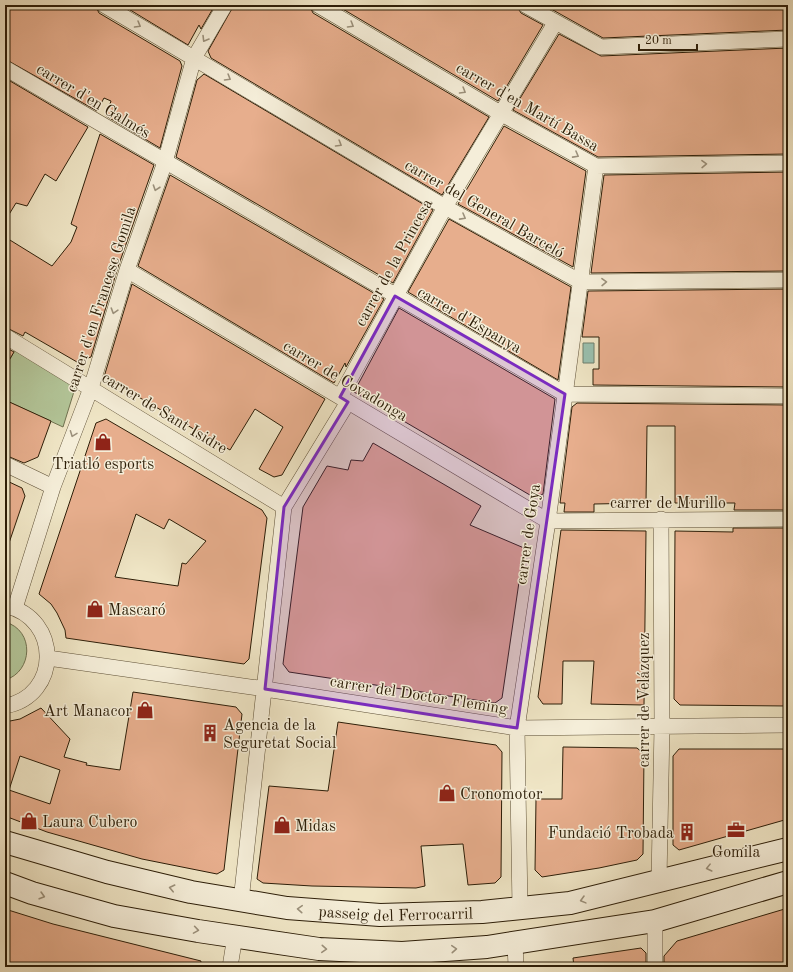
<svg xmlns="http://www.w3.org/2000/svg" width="793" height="972" font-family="'Old Standard TT',serif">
	<rect width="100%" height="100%" fill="#efe5c5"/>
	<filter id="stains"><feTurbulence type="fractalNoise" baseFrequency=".005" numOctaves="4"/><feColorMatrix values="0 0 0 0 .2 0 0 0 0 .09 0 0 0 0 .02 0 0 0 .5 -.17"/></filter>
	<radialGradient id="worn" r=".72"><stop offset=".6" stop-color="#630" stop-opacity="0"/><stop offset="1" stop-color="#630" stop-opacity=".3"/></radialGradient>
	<path fill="#b3c699" stroke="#707250" d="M15 350 76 385 63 427 5 400V368Z
		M5 622C35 630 33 672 5 680Z"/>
	<path fill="#9ac0af" stroke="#6e7f6c" d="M583 343H594V363H583Z"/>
	<path fill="#e7ae8d" stroke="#2d1e08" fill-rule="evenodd" d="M5 5H95L99 13 180 61 182 66 160 148 106 116 111 101 104 98 97 111 5 59Z
		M122 5H215L201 29 199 25 188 45Z
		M234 5H309L313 13 489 117 442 195 211 58 208 51Z
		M336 5H516L521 13 543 25 498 101Z
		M544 5H788V30L603 38Z
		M559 34 601 56 788 48V154L598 157 513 110Z
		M204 74 433 210 393 283 176 157 197 80Z
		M5 78 88 127 56 181 45 174 27 206 16 203 5 221Z
		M504 126 586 171 573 267 458 204Z
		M100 134 154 165 118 267 91 357 77 362 25 332 23 336 5 327V237L52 266 71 242 77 227 71 224Z
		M788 172V271L591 273 604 175Z
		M170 175 384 299 346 367 345 363 334 383 138 266Z
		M449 219 571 287 558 380 408 292Z
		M132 284 325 399 282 475 274 477 259 469 283 427 255 409 230 450 104 377Z
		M788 289V387L593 385V369H599V337H582L588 291Z
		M399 308 555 399 543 494 535 498 354 392Z
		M5 347 14 352 5 367Z
		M5 400 51 421 38 457 24 463 5 455Z
		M577 403 788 405V510H734L735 503H675V426H647L646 503 594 504V512H564L565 503H560L572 407Z
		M106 419 262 510 267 518 249 659 244 664 66 638 65 630 57 613 51 604 39 594 96 423ZM136 514 164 529 169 519 206 541 186 564 182 563 178 586 115 577Z
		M373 443 481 506 470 525 524 548 502 698 495 703 289 672 283 664 303 507 327 466 348 470 351 460 363 461Z
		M5 480 22 488 25 496 8 546 5 545Z
		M733 528H788V706L680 705 674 699 675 531 733 532Z
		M561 530 646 531 644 705 591 704 594 661H563L562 704H543L538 697Z
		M133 692 236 707 242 714 224 870 217 874 142 859 47 832 5 816V722L20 719 41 708 70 739 64 757 87 763 86 765 120 770ZM20 756 60 770 50 804 9 790Z
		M338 722 496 745 502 752 501 877 495 883 468 885 463 844 421 846 425 886 416 888 312 886 263 883 257 879 269 786 328 791Z
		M563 747 637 748 644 754 643 854 637 860 599 868 542 877 535 870 536 799H562Z
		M679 749H788V819L679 850 673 845V756Z
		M788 908V967H664V956L677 941Z
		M5 909 53 924 201 961 200 967H5Z
		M641 948 646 953V967H574L573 958Z"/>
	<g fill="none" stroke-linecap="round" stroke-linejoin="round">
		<g stroke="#5e5037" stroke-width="16">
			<path id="street" d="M104 5 445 207 581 282 788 280
				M318 5 500 113 596 166 788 163
				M525 5 601 47 788 39
				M5 68 565 394 788 396
				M127 270 548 521 788 519
				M5 336 284 507
				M340 397 445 207 555 23
				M5 464 53 487
				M15 608 53 487 91 388 127 270 165 162 194 58 225 5
				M48 658 265 689 517 728 788 725
				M5 706C61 696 61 618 6 606
				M659 880 662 727 661 519
				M241 901 284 507 348 402
				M520 908 517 728 548 521 596 166
				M655 921V967
				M515 943 516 967
				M230 967 235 936"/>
		</g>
		<g stroke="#2d1e08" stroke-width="24">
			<g id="secondary">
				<path id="s1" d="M5 842 107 872 191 892 287 908 380 915 482 912 570 903 788 849"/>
				<path d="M5 883 32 893 114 916 198 931 319 949 402 953 487 947 655 921 788 882"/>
			</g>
		</g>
		<use href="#street" stroke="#f5eed9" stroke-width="15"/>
		<use href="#secondary" stroke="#f5eed9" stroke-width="22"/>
	</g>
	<defs><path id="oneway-chevron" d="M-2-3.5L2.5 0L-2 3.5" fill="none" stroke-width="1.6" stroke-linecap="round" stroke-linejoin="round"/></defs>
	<g stroke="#9b907b">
		<use href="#oneway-chevron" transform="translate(138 25) rotate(30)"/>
		<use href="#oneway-chevron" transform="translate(351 25) rotate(31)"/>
		<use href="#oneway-chevron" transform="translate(205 39) rotate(121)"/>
		<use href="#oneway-chevron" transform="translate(228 78) rotate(31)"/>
		<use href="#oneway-chevron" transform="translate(463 91) rotate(31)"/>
		<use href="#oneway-chevron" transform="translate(339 144) rotate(31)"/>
		<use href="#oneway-chevron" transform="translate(576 155) rotate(29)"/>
		<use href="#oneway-chevron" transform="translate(704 164) rotate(-1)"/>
		<use href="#oneway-chevron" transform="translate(156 188) rotate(109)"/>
		<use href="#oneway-chevron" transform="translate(463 217) rotate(29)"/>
		<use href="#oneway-chevron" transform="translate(604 282) rotate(-1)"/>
		<use href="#oneway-chevron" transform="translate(114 311) rotate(107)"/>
		<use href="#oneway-chevron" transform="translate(73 434) rotate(111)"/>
		<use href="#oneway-chevron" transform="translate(709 868) rotate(166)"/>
		<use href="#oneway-chevron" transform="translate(172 888) rotate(-167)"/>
		<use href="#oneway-chevron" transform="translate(42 896) rotate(16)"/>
		<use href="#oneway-chevron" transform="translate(583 900) rotate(165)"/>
		<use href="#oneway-chevron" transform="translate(300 909) rotate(-176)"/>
		<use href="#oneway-chevron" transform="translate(196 930) rotate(9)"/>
		<use href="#oneway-chevron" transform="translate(324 949) rotate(4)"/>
		<use href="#oneway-chevron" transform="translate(454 949) rotate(-4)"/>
	</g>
	<path fill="#7b2cbf" fill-opacity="0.2" stroke="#7b2cbf" stroke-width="3" stroke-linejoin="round" d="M395 296 565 394 517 728 265 689 284 507 348 402 340 397Z"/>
	<defs>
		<g id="shop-bare" transform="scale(1.38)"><path d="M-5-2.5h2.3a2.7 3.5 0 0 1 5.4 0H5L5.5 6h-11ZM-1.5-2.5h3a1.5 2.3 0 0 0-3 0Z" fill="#8f2418" stroke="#f5eed9" stroke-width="2.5" paint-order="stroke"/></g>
		<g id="building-bare" transform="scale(1.38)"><path d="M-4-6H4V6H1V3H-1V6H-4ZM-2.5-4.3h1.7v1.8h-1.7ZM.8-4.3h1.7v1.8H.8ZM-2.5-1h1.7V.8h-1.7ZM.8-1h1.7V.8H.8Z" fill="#8f2418" stroke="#f5eed9" stroke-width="2.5" paint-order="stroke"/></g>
		<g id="office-bare" transform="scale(1.38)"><path d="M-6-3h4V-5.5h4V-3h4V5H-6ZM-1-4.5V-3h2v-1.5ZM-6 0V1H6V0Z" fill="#8f2418" stroke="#f5eed9" stroke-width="2.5" paint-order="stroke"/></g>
	</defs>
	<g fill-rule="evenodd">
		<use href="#shop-bare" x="103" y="442"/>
		<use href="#shop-bare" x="95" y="609"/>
		<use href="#shop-bare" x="145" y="710"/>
		<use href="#building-bare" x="210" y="733"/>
		<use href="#shop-bare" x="447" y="793"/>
		<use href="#shop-bare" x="29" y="821"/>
		<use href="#shop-bare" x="282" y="825"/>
		<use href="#office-bare" x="736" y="830"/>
		<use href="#building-bare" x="687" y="832"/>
	</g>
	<g text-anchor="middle" stroke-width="3" stroke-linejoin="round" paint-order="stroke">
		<g font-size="16" fill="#2d1e08" stroke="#f5eed9">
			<text transform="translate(94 100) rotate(31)" y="6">carrer d'en Galmés</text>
			<text transform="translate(528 106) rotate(30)" y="6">carrer d'en Martí Bassa</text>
			<text transform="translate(485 208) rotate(30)" y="6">carrer del General Barceló</text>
			<text transform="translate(393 262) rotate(-61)" y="6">carrer de la Princesa</text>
			<text transform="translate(100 299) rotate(-72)" y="6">carrer d'en Francesc Gomila</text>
			<text transform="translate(470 319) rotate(30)" y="6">carrer d'Espanya</text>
			<text transform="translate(346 380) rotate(31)" y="6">carrer de Covadonga</text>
			<text transform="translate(165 412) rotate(31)" y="6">carrer de Sant Isidre</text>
			<text x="668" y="508">carrer de Murillo</text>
			<text transform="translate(527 534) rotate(-82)" y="6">carrer de Goya</text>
			<text transform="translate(419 694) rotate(9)" y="6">carrer del Doctor Fleming</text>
			<text transform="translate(643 700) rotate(-90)" y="6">carrer de Velázquez</text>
			<text dy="6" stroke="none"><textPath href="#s1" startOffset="399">passeig del Ferrocarril</textPath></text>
		</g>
		<g font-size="16" fill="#2d1e08" stroke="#f5eed9" text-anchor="start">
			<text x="103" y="469" text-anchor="middle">Triatló esports</text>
			<text x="108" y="615">Mascaró</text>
			<text x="132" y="716" text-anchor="end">Art Manacor</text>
			<text x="223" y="730">Agencia de la<tspan x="223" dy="18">Seguretat Social</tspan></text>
			<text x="460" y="799">Cronomotor</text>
			<text x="42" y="827">Laura Cubero</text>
			<text x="295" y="831">Midas</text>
			<text x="674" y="838" text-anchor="end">Fundació Trobada</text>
			<text x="736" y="857" text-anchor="middle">Gomila</text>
		</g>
	</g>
	<rect width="793" height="972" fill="none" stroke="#efe5c5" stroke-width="20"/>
	<rect x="6" y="6" width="781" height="960" fill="none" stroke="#2d1e08" stroke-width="2"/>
	<rect x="10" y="10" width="773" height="952" fill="none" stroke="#2d1e08"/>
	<path d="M639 44v6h58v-6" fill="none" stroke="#2d1e08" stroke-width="2"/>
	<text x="645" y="44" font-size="12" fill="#2d1e08" stroke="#f5eed9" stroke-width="3" paint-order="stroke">20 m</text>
	<rect width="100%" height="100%" filter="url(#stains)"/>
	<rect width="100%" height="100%" fill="url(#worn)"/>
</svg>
